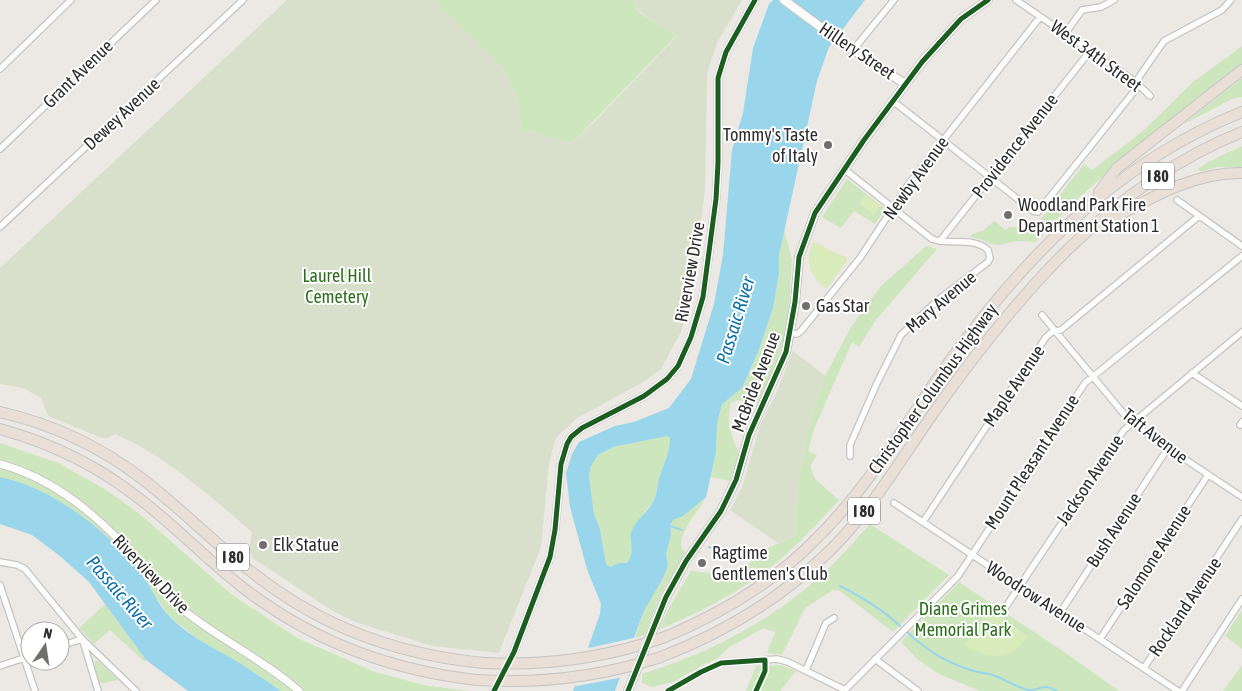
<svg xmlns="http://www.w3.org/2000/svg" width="1242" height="691" font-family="'Asap Condensed',sans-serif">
	<rect width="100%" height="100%" fill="#ece8e4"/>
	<path fill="#cee6be" d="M435 0H631L640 13 676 36 572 143 522 129 516 95 502 68Z
		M1242 46V65L1122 160 1075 201 1035 242 1015 241 999 245 990 244 982 240 970 237 972 234 984 230 994 221 1006 230 1009 227 1034 228 1084 164 1092 170 1142 132 1193 82Z
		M1242 78V97L1232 99 1184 124Z
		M1242 146V167H1217L1201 172 1198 169 1206 163Z
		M847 179 885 209 875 224 854 211 841 228 822 217Z
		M784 230 792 260 789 311 785 335 776 365 760 404 737 400 731 403C725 424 732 435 739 454L730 481 711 477 716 453 717 424 722 404 742 388 759 350 773 308 779 274V255Z
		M926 246 937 249 875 321 859 347 852 342 814 429 808 451 817 455 810 466 815 479 839 500C821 520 803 539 783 557 746 589 702 611 658 630L671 604 691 571 711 573 744 569 763 550 796 536 798 483 809 425 825 376 851 327 880 287Z
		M667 436 670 438V447L659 479 654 501 644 513 630 538C633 546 633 555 627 563H619L610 568 606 564 600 529 594 514 589 476 591 465 598 455 613 447Z
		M0 443 58 463 108 491 141 515 231 594 297 638 375 672 428 686 470 691H281L250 670 204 644 169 616 125 554 85 519 40 492 0 477Z
		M706 497C698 513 680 529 681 547L686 553 661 594 645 635 635 638 643 613 664 576 668 565 666 554 671 535 670 526 673 520 683 515Z
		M870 524 949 575 893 632 840 591 833 590 805 608 782 655 767 653 775 632 763 628 728 648 718 658 701 666 673 682 652 687 642 683V674C709 654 774 619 825 572 841 557 855 540 870 524Z
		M959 582 1067 654 1119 691H980L939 674 917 659 901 642Z
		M105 604 146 660 145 662 110 630 94 644 79 628Z
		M1242 610V649L1225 636Z
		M96 661 99 662 118 680 99 684 93 665Z
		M781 665 796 671 780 691H746L756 666Z
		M1242 665V691H1223Z"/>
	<path fill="#d8e0cc" d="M287 0H435L502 68 516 95 522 129 572 143 597 119 676 37 640 12 631 0H742L717 43 707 74 705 190 691 300 681 332 661 369 645 381 577 418 556 438 549 463 541 547 499 653 432 646 355 622 331 610 253 558 249 550 252 532C210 496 166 456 115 434L107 438H102L48 416 41 398 23 388 0 384V268Z
		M793 351 825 376 809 425 798 483 796 536 778 543 730 510 742 487 761 423 775 396Z"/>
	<path fill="#d9eabb" d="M865 195 880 206 874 214 859 204Z
		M813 242 847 258V261L826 289C810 274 804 264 813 242Z
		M990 609 1027 636C1012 662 988 659 965 646Z"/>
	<path fill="#99d6ec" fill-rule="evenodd" d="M773 0H865L829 47 817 81 779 255V274L773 308 759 350 742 388 722 404 717 424 716 453 706 497 683 516 673 520 670 526 671 535 666 554 668 565 664 576 643 613 615 691H573L594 631 600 614 601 604 587 569 570 507 566 473 572 454 579 442 615 426 634 422 669 408 691 379 714 304 723 255 732 150 743 113 753 48 769 4ZM667 436 670 438C670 453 663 465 659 479 657 486 657 495 653 502 648 512 637 519 632 530 627 540 637 549 627 563H619L610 567 606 564 600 529 594 514 589 476 591 466 598 455 613 447Z
		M0 477C55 489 106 530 140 572 151 586 157 604 170 617 188 635 211 647 233 659 249 669 265 680 281 691H188L146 660 89 582 60 556 32 535 0 524Z"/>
	<path fill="#ece8e4" d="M638 637 623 677 572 687 584 649Z"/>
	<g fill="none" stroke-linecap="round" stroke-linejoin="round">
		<path stroke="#99d6ec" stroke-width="2" d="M670 526 682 530
			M709 547 727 554 755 558
			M840 586C862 597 882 609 900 626
			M908 633C929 652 947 663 974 671 980 673 987 673 993 675 1004 679 1016 687 1028 690 1041 691 1041 682 1057 691"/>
		<g stroke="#c5c4c5" stroke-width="8">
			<path id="minor" d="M1016 0 1137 83 1150 96
				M1065 34 1082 10 1101 7 1114 0
				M853 50 894 0
				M0 69 71 0
				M893 101 1033 211 1038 212 1136 89 1139 77 1164 41 1222 10 1231 0
				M0 149 156 0
				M844 169 932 239C950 246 973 236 988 250L990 258 988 262 938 300 901 335 877 383 850 445V456
				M1177 200 1242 246
				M0 227 243 0
				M940 241 1090 51
				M1042 315 1128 419 1150 436 1242 497
				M790 333 797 334 801 331 860 258 908 185 1040 17
				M1192 373 1242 406
				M1240 425 1242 422
				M894 503 1178 691
				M923 522 1046 337 1052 332 1061 330 1199 216
				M0 562 17 565 25 569 82 639 136 691
				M0 585 35 691
				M1005 608 1124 430 1242 332
				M1060 613 1168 448
				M1100 639 1208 475
				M83 641 98 691
				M60 646 82 639
				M875 659 918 691
				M0 666 30 656
				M1144 668 1242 519
				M806 670 826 623 834 618
				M668 691 701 672 721 663 777 659 788 662 845 690
				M844 691 958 576 1085 383 1242 256
				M1182 691 1242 599"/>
		</g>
		<g stroke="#c5c4c5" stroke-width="9">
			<path id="tertiary" d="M0 464C56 479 100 518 138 560 152 576 165 595 181 608 218 639 263 659 299 691
				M494 691 514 652 550 557 555 530 561 464 567 444 571 437 582 428 644 396 667 379 678 366 691 337 703 297 716 199 718 163V78L726 52 755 0"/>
		</g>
		<g stroke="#c5c4c5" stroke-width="10">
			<path id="secondary" d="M784 0 838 40 905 84
				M628 691 666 597 686 561 721 511 736 480 749 435 786 352 795 302 799 257 815 213 864 140 922 62 961 19 988 0"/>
		</g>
		<g stroke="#c6c5c4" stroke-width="12">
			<path id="motorway" d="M1099 192 1117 168 1242 70
				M1097 227C1143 203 1189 172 1242 173
				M0 412C53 424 103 448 145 481 190 516 229 558 276 590 338 633 409 656 484 663
				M0 429C51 443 100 467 141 500 179 529 212 565 250 593 317 643 395 671 477 680
				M665 637C720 614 770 585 812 543 864 493 903 428 944 369 1021 260 1116 162 1242 112
				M658 658C719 635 774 603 822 558 866 518 898 464 932 415 1014 299 1107 186 1242 132"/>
		</g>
		<use href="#minor" stroke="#fcfcfb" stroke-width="5.5"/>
		<use href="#tertiary" stroke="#fcfcfb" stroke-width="7"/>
		<use href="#secondary" stroke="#fcfcfb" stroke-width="8"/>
		<use href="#motorway" stroke="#eadfd6" stroke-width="10"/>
		<g stroke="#c6c5c4" stroke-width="12" stroke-linecap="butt">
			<path id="motorway-bridge" d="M484 663C546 666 606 658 665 637
				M477 680C539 684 599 677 658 658"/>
		</g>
		<use href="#motorway-bridge" stroke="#eadfd6" stroke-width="10"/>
		<g stroke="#fff" stroke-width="8">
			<path id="cycleway" d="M494 691 514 652 550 557 555 530 561 464 567 444 571 437 582 428 644 396 667 379 678 366 691 337 703 297 716 199 718 163V78L726 52 755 0
				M628 691 666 597 686 561 721 511 736 480 749 435 786 352 795 302 799 257 815 213 864 140 922 62 961 19 988 0
				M668 691 701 672 721 663 765 660V671L756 691"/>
		</g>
		<use href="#cycleway" stroke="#1b5e20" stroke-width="5"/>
	</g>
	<g fill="#706f6e" stroke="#fff" stroke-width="2">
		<circle cx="828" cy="145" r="5"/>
		<circle cx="1008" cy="215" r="5"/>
		<circle cx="806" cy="306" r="5"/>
		<circle cx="263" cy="545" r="5"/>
		<circle cx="702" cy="563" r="5"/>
	</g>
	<g text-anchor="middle" stroke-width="4" stroke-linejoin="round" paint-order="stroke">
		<g fill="#fff" stroke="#6d6d6d" stroke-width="1">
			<rect x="1142" y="162.5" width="32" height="27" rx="4"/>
			<rect x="848" y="497.5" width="32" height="27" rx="4"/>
			<rect x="217" y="543.5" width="32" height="27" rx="4"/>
		</g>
		<g font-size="16" font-weight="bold" fill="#2e2e2e">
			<text x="1158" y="182">I 80</text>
			<text x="864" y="517">I 80</text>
			<text x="233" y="563">I 80</text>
		</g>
		<g font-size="18" fill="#2e2e2e" stroke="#fff">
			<text transform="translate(857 51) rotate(34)" y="6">Hillery Street</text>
			<text transform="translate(1096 56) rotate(36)" y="6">West 34th Street</text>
			<text transform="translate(78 74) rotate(-44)" y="6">Grant Avenue</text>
			<text transform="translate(122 114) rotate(-43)" y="6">Dewey Avenue</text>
			<text transform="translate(1015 146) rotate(-52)" y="6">Providence Avenue</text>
			<text transform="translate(916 178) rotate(-54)" y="6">Newby Avenue</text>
			<text transform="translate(690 272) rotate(-80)" y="6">Riverview Drive</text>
			<text transform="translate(941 302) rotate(-40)" y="6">Mary Avenue</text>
			<text transform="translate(756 382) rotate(-69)" y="6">McBride Avenue</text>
			<text transform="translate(1014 386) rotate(-56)" y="6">Maple Avenue</text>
			<text transform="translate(933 389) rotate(-54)" y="6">Christopher Columbus Highway</text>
			<text transform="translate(1155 436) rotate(38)" y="6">Taft Avenue</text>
			<text transform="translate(1032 462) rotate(-57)" y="6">Mount Pleasant Avenue</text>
			<text transform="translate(1090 480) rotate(-56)" y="6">Jackson Avenue</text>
			<text transform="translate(1114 530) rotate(-57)" y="6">Bush Avenue</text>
			<text transform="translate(1154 557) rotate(-57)" y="6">Salomone Avenue</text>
			<text transform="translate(151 574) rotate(46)" y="6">Riverview Drive</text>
			<text transform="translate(1036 597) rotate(33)" y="6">Woodrow Avenue</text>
			<text transform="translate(1185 607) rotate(-56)" y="6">Rockland Avenue</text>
		</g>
		<g font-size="18" fill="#2e2e2e" stroke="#fff" text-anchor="start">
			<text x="818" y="141" text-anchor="end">Tommy's Taste<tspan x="818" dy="21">of Italy</tspan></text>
			<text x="1018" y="211">Woodland Park Fire<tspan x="1018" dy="21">Department Station 1</tspan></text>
			<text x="816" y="312">Gas Star</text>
			<text x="273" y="551">Elk Statue</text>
			<text x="712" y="559">Ragtime<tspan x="712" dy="21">Gentlemen's Club</tspan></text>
		</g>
		<g font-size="18" fill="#2c6e1b" stroke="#fff">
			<text x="337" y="282">Laurel Hill<tspan x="337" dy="21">Cemetery</tspan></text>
			<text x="963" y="615">Diane Grimes<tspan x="963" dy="21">Memorial Park</tspan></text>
		</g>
		<g font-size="19" font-style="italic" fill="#0d6fa3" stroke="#fff">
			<text transform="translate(735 320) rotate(-73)" y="7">Passaic River</text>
			<text transform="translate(120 592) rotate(49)" y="7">Passaic River</text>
		</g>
	</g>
	<g transform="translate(45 646) rotate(13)"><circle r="24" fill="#ffffff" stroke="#ababab"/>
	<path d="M0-4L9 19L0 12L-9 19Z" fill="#706f6e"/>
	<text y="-8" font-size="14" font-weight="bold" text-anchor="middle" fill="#2e2e2e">N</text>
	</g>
</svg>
